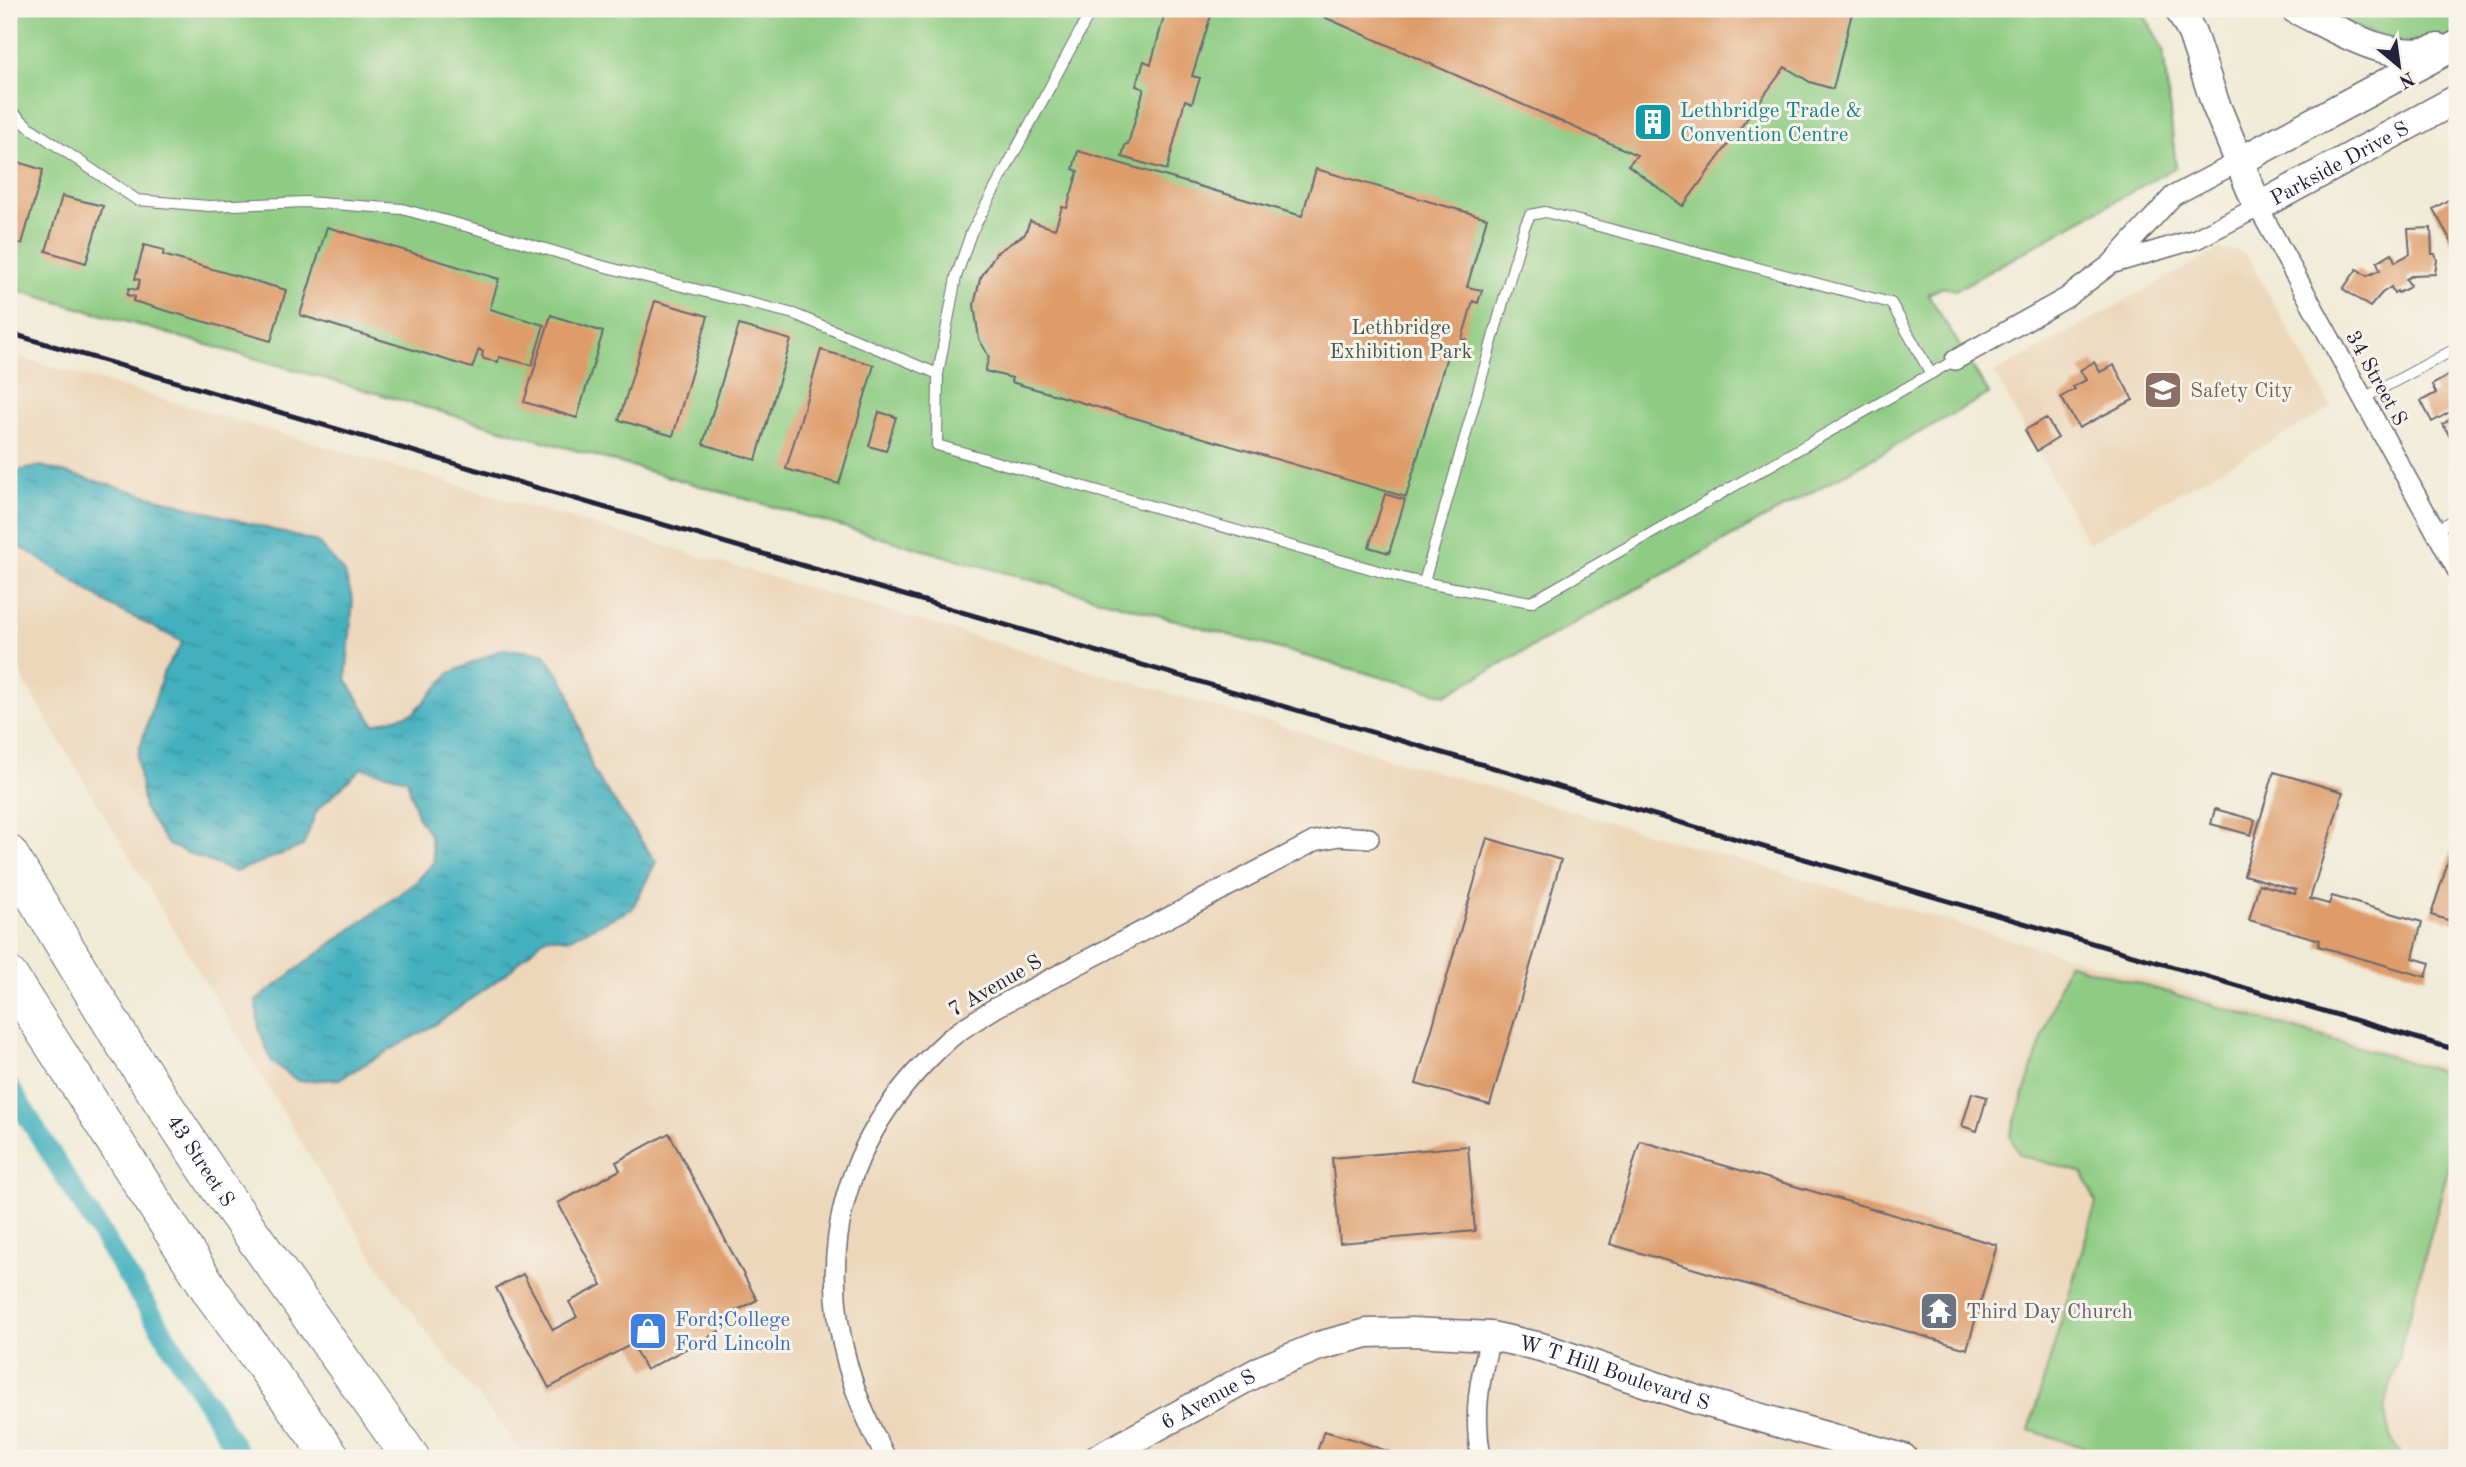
<svg xmlns="http://www.w3.org/2000/svg" width="2466" height="1467" font-family="'Old Standard TT',serif">
	<defs>
		<pattern id="water-ripples" width="26" height="14" patternUnits="userSpaceOnUse" patternTransform="scale(1.75)"><rect width="26" height="14" fill="#42b0be"/><path d="M2 4q2-2 4 0t4 0M15 11q2-2 4 0t4 0" fill="none" stroke="#378f9c"/></pattern>
	</defs>
	<rect width="100%" height="100%" fill="#f7f3e8"/>
	<filter id="ink" filterUnits="userSpaceOnUse"><feTurbulence type="fractalNoise" baseFrequency=".0143" numOctaves="2"/><feDisplacementMap in="SourceGraphic" scale="14" xChannelSelector="R" yChannelSelector="G"/><feConvolveMatrix kernelMatrix="1 2 1 2 8 2 1 2 1" color-interpolation-filters="sRGB"/></filter>
	<filter id="wash" filterUnits="userSpaceOnUse"><feTurbulence type="fractalNoise" baseFrequency=".00686" numOctaves="4" result="noise"/><feDisplacementMap in="SourceGraphic" scale="28" xChannelSelector="R" yChannelSelector="G"/><feGaussianBlur stdDeviation="1.57" result="paint"/><feColorMatrix in="noise" values="0 0 0 0 0 0 0 0 0 0 0 0 0 0 0 0 0 1.4 0 .05"/><feComposite in="paint" operator="in"/></filter>
	<g filter="url(#wash)">
		<rect width="100%" height="100%" fill="#f0ebd5"/>
		<path fill="#edd7bb" d="M2219 249 2238 251 2248 257 2332 408 2088 543 1994 373Z
			M9 354 2457 1070V1458H527L442 1352 393 1287 365 1244 321 1175 9 656Z"/>
		<path fill="#8dcc82" stroke="#58775e" stroke-width="2" d="M9 9H2141L2163 49 2176 167 1956 290 1942 287 1928 294 1989 394 1445 695 945 556 9 288Z
			M2295 9H2457V40L2432 51Z
			M2067 963 2457 1076V1136L2384 1410 2390 1437 2402 1458H2119L2029 1430 2096 1203 2083 1173 2019 1155 2010 1136Z"/>
		<path fill="url(#water-ripples)" stroke="#32697c" stroke-width="2" d="M41 466 317 542 344 572 353 600 346 679 374 724 414 713 450 673 503 649 544 653 568 689 593 771 656 862 632 909 568 939 547 936 507 973 436 1024 339 1079 298 1081 272 1062 259 1029 256 1001 313 957 416 882 434 862 430 835 417 816 407 779 362 768 317 810 303 846 235 872 168 845 144 809 137 757 164 671 183 642 113 607 28 551 9 542V473Z"/>
		<g fill="none" stroke-linecap="round" stroke-linejoin="round">
			<path stroke="#42b0be" stroke-width="21" d="M9 1087 242 1458"/>
		</g>
		<g id="blocks">
			<path fill="#de9c6b" d="M1166 9H1213L1192 76 1200 78 1192 103 1185 100 1167 170 1122 157 1125 145 1128 144 1144 89 1136 86 1144 61 1151 64Z
				M1306 9H1853L1833 89 1810 82 1785 67 1683 206 1628 165 1637 155Z
				M1078 151 1302 216 1316 169 1487 218 1467 287 1482 290 1478 303 1473 301 1462 339 1467 340 1463 353 1449 349 1406 497 1011 382 1012 378 985 371 989 357 979 339 974 305 980 279 996 253 1025 234 1030 221 1055 229 1062 207 1067 208 1078 171 1073 169Z
				M9 159 43 170 22 244 9 241Z
				M62 196 103 206 86 263 46 251Z
				M2455 196 2457 247 2455 248 2433 209Z
				M327 227 499 279 490 309 544 325 532 365 499 357 498 362 484 359 482 356 483 352 479 349 472 368 300 315Z
				M2431 228 2432 254H2435L2437 260 2435 274 2413 275 2406 279 2410 285 2408 288 2398 293 2397 291 2394 293 2391 287 2382 293 2370 307 2343 289 2357 269 2367 276 2380 270 2377 262 2392 253 2395 262 2410 254 2408 229Z
				M144 245 164 250 163 255 286 290 271 341 133 301 135 297 127 295 129 288 137 290 140 280 135 279Z
				M655 301 708 316 673 436 619 420Z
				M551 315 603 332 577 418 524 402Z
				M739 325 791 340 756 460 703 444Z
				M821 350 874 365 839 484 786 469Z
				M2094 362 2100 372 2114 365 2133 400 2079 428 2061 397 2075 389 2073 387 2086 380 2080 370Z
				M2453 373 2457 381V408L2432 422 2421 401 2436 393 2432 385Z
				M879 412 896 417 886 451 869 446Z
				M2457 415V450L2443 424Z
				M2046 418 2058 438 2037 451 2025 430Z
				M1385 494 1405 500 1389 553 1369 547Z
				M2274 772 2343 792 2310 899 2329 904 2332 896 2422 922 2413 958 2430 963 2426 977 2318 946 2320 940 2249 920 2259 884 2295 894 2296 890 2244 875Z
				M2215 809 2255 820 2251 835 2211 824Z
				M1487 838 1561 860 1490 1105 1416 1084Z
				M2453 846 2457 847V923L2431 915Z
				M1972 1093 1987 1097 1977 1131 1962 1126Z
				M669 1133 757 1300 724 1317 729 1326 646 1370 632 1344 549 1388 496 1288 523 1274 553 1330 577 1317 569 1302 602 1285 558 1203 620 1170 616 1162Z
				M1640 1141 1997 1245 1967 1349 1610 1244Z
				M1468 1146 1475 1231 1340 1243 1332 1158Z
				M1324 1431 1359 1441 1406 1458H1315Z"/>
		</g>
	</g>
	<g filter="url(#ink)">
		<use href="#blocks" fill-opacity="0" stroke="#6a6871" stroke-width="2"/>
		<g fill="none" stroke-linecap="round" stroke-linejoin="round">
			<g stroke="#6a6871" stroke-width="12">
				<path id="lane" d="M1092 9 971 233 956 277 938 374 937 445 1410 580 1531 602 1955 360
					M9 109 29 127 137 200 209 206 305 202 402 209 495 234 606 267 794 314 938 374
					M2362 399 2457 348
					M2435 530 2457 518
					M1424 582 1524 228 1530 215 1545 212 1891 303 1931 374"/>
			</g>
			<g stroke="#6a6871" stroke-width="22">
				<path id="street" d="M2111 264 2196 239 2258 207 2457 570
					M1955 360 2066 298 2111 264 2173 196 2238 162
					M886 1458C805 1309 818 1158 947 1041 961 1028 980 1018 995 1008L1315 841 1339 836 1369 838
					M1481 1458C1473 1413 1479 1379 1491 1336"/>
			</g>
			<g stroke="#6a6871" stroke-width="31">
				<g id="secondary">
					<path id="s1" d="M2179 9 2192 33 2215 103 2258 207 2457 99"/>
					<path d="M2295 9C2335 28 2393 66 2438 48"/>
					<path d="M2238 162 2457 45"/>
					<path id="s2" d="M1099 1458 1263 1369 1319 1346 1367 1333 1412 1332 1491 1336 1541 1347 1694 1399 1903 1458"/>
				</g>
			</g>
			<g stroke="#6a6871" stroke-width="39">
				<g id="highway">
					<path id="s3" d="M9 854 123 1042 219 1188 411 1458"/>
					<path d="M9 976 212 1293 332 1458"/>
				</g>
			</g>
			<use href="#lane" stroke="#fff" stroke-width="10"/>
			<use href="#street" stroke="#fff" stroke-width="19"/>
			<use href="#secondary" stroke="#fff" stroke-width="28"/>
			<use href="#highway" stroke="#fff" stroke-width="37"/>
			<path stroke="#22223b" stroke-width="5" d="M9 333 2457 1050"/>
		</g>
	</g>
	<defs>
		<g id="building-square" transform="scale(2.0125)"><rect x="-9" y="-9" width="18" height="18" rx="4" fill="#0f9aa8" stroke="#f7f3e8"/><path d="M-4-6H4V6H1V3H-1V6H-4ZM-2.5-4.3h1.7v1.8h-1.7ZM.8-4.3h1.7v1.8H.8ZM-2.5-1h1.7V.8h-1.7ZM.8-1h1.7V.8H.8Z" fill="#fff"/></g>
		<g id="school-square" transform="scale(2.0125)"><rect x="-9" y="-9" width="18" height="18" rx="4" fill="#8d6e63" stroke="#f7f3e8"/><path d="M0-5L7-2L0 1L-7-2ZM-4 1L0 2.5L4 1V4Q0 6-4 4Z" fill="#fff"/></g>
		<g id="temple-square" transform="scale(2.0125)"><rect x="-9" y="-9" width="18" height="18" rx="4" fill="#6b7280" stroke="#f7f3e8"/><path d="M0-6L5-2H3V0L6.5 2.5H4V6H1.5V3h-3V6H-4V2.5H-6.5L-3 0V-2H-5Z" fill="#fff"/></g>
		<g id="shop-square" transform="scale(2.0125)"><rect x="-9" y="-9" width="18" height="18" rx="4" fill="#3f7fe0" stroke="#f7f3e8"/><path d="M-5-2.5h2.3a2.7 3.5 0 0 1 5.4 0H5L5.5 6h-11ZM-1.5-2.5h3a1.5 2.3 0 0 0-3 0Z" fill="#fff"/></g>
	</defs>
	<g fill-rule="evenodd">
		<use href="#building-square" x="1653" y="122"/>
		<use href="#school-square" x="2163" y="390"/>
		<use href="#temple-square" x="1939" y="1311"/>
		<use href="#shop-square" x="648" y="1331"/>
	</g>
	<g text-anchor="middle" stroke-width="6" stroke-linejoin="round" paint-order="stroke">
		<g font-size="21" fill="#0d838f" stroke="#f7f3e8" text-anchor="start">
			<text x="1680" y="117">Lethbridge Trade &amp;<tspan x="1680" dy="24">Convention Centre</tspan></text>
		</g>
		<g font-size="21" fill="#22223b" stroke="#f7f3e8">
			<text dy="7" stroke="none"><textPath href="#s1" startOffset="306">Parkside Drive S</textPath></text>
			<text transform="translate(2377 378) rotate(61)" y="7">34 Street S</text>
			<text transform="translate(995 985) rotate(-30)" y="7">7 Avenue S</text>
			<text dy="7" stroke="none"><textPath href="#s3" startOffset="362">43 Street S</textPath></text>
			<text dy="7" stroke="none"><textPath href="#s2" startOffset="550">W T Hill Boulevard S</textPath></text>
			<text dy="7" stroke="none"><textPath href="#s2" startOffset="124">6 Avenue S</textPath></text>
		</g>
		<g font-size="21" fill="#425550" stroke="#f7f3e8">
			<text x="1401" y="334">Lethbridge<tspan x="1401" dy="24">Exhibition Park</tspan></text>
		</g>
		<g font-size="21" fill="#785e54" stroke="#f7f3e8" text-anchor="start">
			<text x="2190" y="397">Safety City</text>
		</g>
		<g font-size="21" fill="#5b616d" stroke="#f7f3e8" text-anchor="start">
			<text x="1966" y="1318">Third Day Church</text>
		</g>
		<g font-size="21" fill="#366cbe" stroke="#f7f3e8" text-anchor="start">
			<text x="675" y="1326">Ford;College<tspan x="675" dy="24">Ford Lincoln</tspan></text>
		</g>
	</g>
	<rect width="2466" height="1467" fill="none" stroke="#f7f3e8" stroke-width="35"/>
	<g transform="translate(2399 66) rotate(151)" stroke="#f7f3e8" stroke-width="5" paint-order="stroke">
	<path d="M0-5L12 26L0 18L-12 26Z" fill="#22223b"/>
	<text y="-10" font-size="19" font-weight="bold" text-anchor="middle" fill="#22223b">N</text>
	</g>
</svg>
